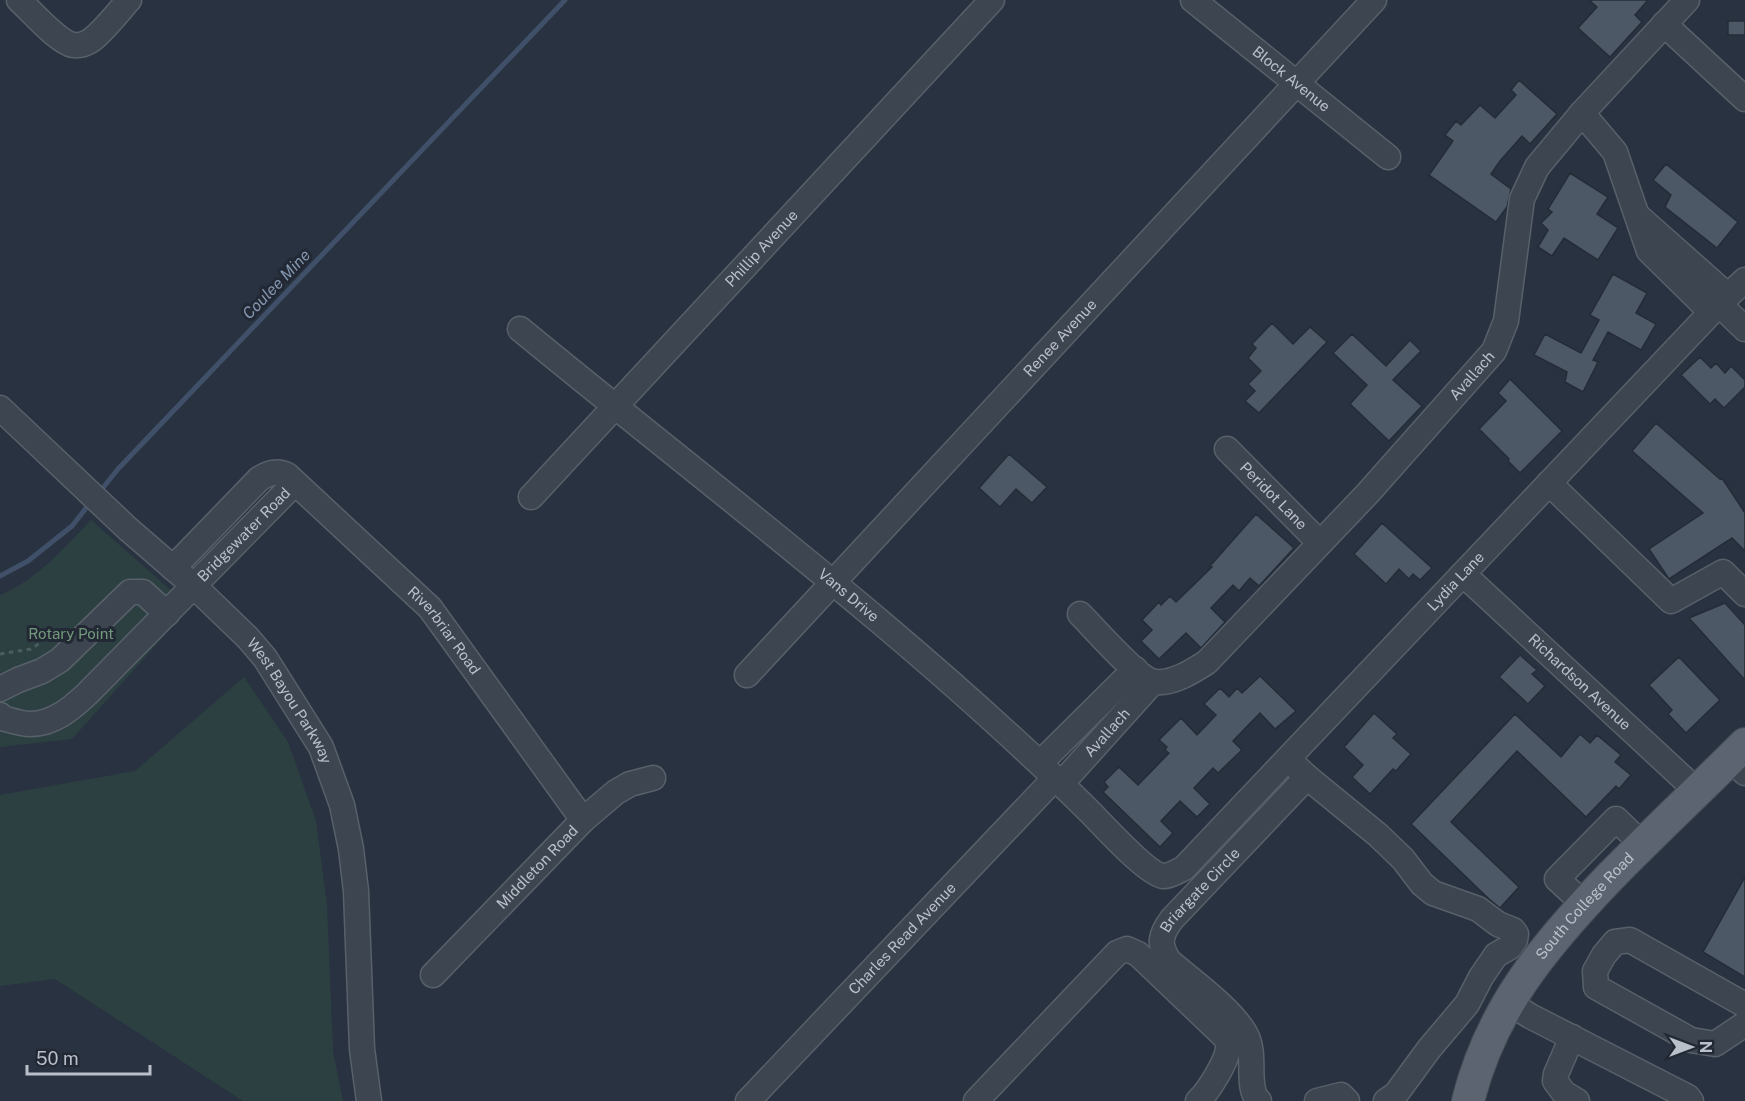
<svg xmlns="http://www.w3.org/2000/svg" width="1745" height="1101" font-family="'Public Sans',sans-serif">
	<rect width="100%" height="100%" fill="#293240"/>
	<path fill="#2c4042" d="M91 520 190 607 72 739 0 747V595C37 580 64 548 91 520Z
		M244 677 288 742 316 821 327 905 333 1051 343 1101H243L55 979 0 986V795L135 771Z"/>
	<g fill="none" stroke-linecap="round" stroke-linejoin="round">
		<path stroke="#405068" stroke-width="5" d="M98 494 118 469 565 0
			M0 576 28 561 72 526 90 503"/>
	</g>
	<path fill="#4d5866" stroke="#242c37" stroke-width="1.5" d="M1589 0H1648L1635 15 1642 22 1610 57 1578 28 1597 7Z
		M1728 21H1745V35H1728Z
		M1519 80 1557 114 1530 144 1522 136 1500 161 1491 174 1511 189 1507 207 1496 222 1429 175 1453 141 1445 135 1456 121 1461 125 1480 105 1495 118 1516 95 1511 90Z
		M1666 164 1738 222 1717 248 1665 207 1671 195 1653 180Z
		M1570 173 1608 197 1597 214 1618 228 1598 260 1564 238 1552 256 1538 247 1548 230 1541 223 1552 212 1548 209Z
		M1613 274 1647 293 1636 313 1656 324 1641 350 1608 332 1593 360 1598 362 1583 392 1565 382 1567 372 1534 355 1545 334 1581 353 1599 320 1590 315Z
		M1272 323 1293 344 1310 327 1327 342 1259 413 1245 401 1255 391 1248 384 1261 371 1248 358 1256 348 1252 344Z
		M1352 334 1386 366 1410 340 1421 351 1393 380 1422 406 1389 441 1350 404 1367 385 1333 353Z
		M1700 357 1711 368 1716 363 1725 373 1731 366 1745 380V387L1724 408 1715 399 1710 404 1681 375Z
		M1510 379 1562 431 1520 473 1508 461 1509 459 1479 429 1506 401 1498 393Z
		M1656 423 1720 479 1722 478 1745 513V551L1732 538 1669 579 1649 549 1703 513 1632 451Z
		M1009 454 1047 487 1032 503 1016 489 1000 507 979 488Z
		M1256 514 1294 548 1259 586 1250 578 1239 591 1233 585 1211 608 1225 622 1201 648 1186 633 1159 659 1141 641 1152 630 1142 620 1159 602 1161 605 1170 596 1176 602 1212 567 1210 566Z
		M1382 523 1432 568 1420 580 1413 574 1409 579 1399 569 1386 584 1354 554Z
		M1725 603 1745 625V680L1689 618Z
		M1520 655 1537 670 1532 674 1545 686 1528 704 1499 677Z
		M1679 657 1720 700 1686 733 1668 714 1672 710 1649 685Z
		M1260 676 1296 711 1275 729 1260 713 1233 741 1242 750 1218 773 1213 768 1194 788 1210 804 1197 817 1180 801 1161 821 1173 833 1160 847 1103 792 1108 787 1104 782 1119 767 1138 785 1169 753 1165 750 1167 747 1159 740 1181 718 1197 735 1216 715 1204 704 1220 688 1229 697 1237 688 1242 693Z
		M1374 713 1397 734 1393 738 1411 754 1396 771 1393 769 1370 794 1352 777 1363 765 1344 747Z
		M1515 714 1561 757 1580 734 1590 743 1597 735 1621 755 1615 762 1631 775 1619 789 1616 786 1586 817 1517 751 1451 822 1519 887 1500 908 1489 899 1411 824Z
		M1745 877V977L1703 952Z"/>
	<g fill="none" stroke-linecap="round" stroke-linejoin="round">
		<g stroke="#58606a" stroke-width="27">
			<g id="minor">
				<path d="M19 0C31 11 58 42 73 45 79 46 85 44 90 41 102 33 119 11 129 0"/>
				<path id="s1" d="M1193 0 1388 157"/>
				<path d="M1664 24 1745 99"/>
				<path d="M1582 113 1615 152 1649 251 1711 312"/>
				<path d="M1639 217 1728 296"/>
				<path d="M1719 304 1745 329"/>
				<path id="s2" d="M520 329C712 487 912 636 1089 811 1102 824 1147 874 1163 876 1171 876 1178 871 1184 868L1719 304 1745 280"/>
				<path id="s3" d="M0 408 128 529 194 586 248 638 265 658 321 747 342 805 351 849 356 891 362 1049 369 1101"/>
				<path id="s4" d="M1227 449 1320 543"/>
				<path d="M1549 483 1671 601 1723 572 1745 594"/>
				<path id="s5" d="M531 497 992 0"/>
				<path id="s6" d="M173 568 259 479C268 473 277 470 287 475L430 608 583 820"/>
				<path id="s7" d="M1463 574 1697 791"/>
				<path id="s8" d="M1080 614C1094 628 1139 680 1155 682 1173 684 1193 671 1207 662L1368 493 1494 351 1506 321 1522 199 1537 167 1582 113 1687 0"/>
				<path id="s9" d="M747 675 1374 0"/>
				<path d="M0 689 18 680 42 671 60 660 130 592H143L167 614"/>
				<path id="s10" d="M0 715 2 718C10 720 21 724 30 724 53 724 71 709 87 694L295 483"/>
				<path d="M1288 759 1307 777 1378 835 1403 859 1422 884 1433 893 1478 909 1498 924 1513 930 1516 934 1515 940 1510 947 1496 955 1481 977 1467 1004 1429 1049 1396 1094 1386 1101"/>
				<path d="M1730 759 1745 773"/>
				<path d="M1040 763 1135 669"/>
				<path id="s11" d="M1061 784 1153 682"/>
				<path d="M1584 904 1557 879 1616 819 1642 844"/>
				<path id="s12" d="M433 975 583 820 616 792 630 784 653 778"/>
				<path d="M1508 1002 1530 1016 1688 1097 1691 1101"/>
				<path d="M1745 1005 1630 940 1615 942 1604 955 1595 971 1596 987 1691 1040 1715 1044 1745 1024"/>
				<path d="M1572 1037 1556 1074 1555 1081 1564 1093 1577 1101"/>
				<path id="s13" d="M748 1101 1055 778"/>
				<path d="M976 1101 1117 953 1127 949 1138 954 1226 1038C1227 1041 1228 1044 1228 1047 1228 1060 1208 1092 1198 1101"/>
				<path id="s14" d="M1259 1101C1245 1088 1257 1055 1246 1035 1233 1010 1191 980 1169 961 1158 944 1160 935 1172 919L1307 777"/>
				<path d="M1317 1101 1341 1095 1347 1101"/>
			</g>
		</g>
		<g stroke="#474e59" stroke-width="34">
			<g id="major">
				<path id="s15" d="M1468 1101C1491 1009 1544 946 1608 879 1653 833 1700 789 1745 744"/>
			</g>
		</g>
		<path stroke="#4b5d60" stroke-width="3" stroke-dasharray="4.5 4.5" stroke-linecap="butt" d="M0 654 31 649 43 641"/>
		<use href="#minor" stroke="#3d4550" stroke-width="24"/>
		<use href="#major" stroke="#5b6470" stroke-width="32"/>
	</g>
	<g text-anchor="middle" stroke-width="6" stroke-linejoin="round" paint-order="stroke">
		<g font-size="15" fill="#bac0ca" stroke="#222935">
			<text dy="5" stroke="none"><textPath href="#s1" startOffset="126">Block Avenue</textPath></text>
			<text dy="5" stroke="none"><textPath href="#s5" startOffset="339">Phillip Avenue</textPath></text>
			<text dy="5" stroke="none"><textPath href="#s9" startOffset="460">Renee Avenue</textPath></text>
			<text dy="5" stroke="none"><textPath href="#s8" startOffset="549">Avallach</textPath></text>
			<text dy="5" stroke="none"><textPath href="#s4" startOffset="66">Peridot Lane</textPath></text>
			<text dy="5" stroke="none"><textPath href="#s10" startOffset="322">Bridgewater Road</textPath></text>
			<text dy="5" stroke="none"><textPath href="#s2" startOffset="1263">Lydia Lane</textPath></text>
			<text dy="5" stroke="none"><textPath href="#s2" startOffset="423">Vans Drive</textPath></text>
			<text dy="5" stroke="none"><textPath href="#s6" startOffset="375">Riverbriar Road</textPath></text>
			<text dy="5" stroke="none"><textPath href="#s7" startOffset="159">Richardson Avenue</textPath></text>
			<text dy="5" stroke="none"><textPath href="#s3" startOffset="414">West Bayou Parkway</textPath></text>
			<text dy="5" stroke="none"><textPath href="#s11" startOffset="69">Avallach</textPath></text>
			<text dy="5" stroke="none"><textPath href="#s12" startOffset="150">Middleton Road</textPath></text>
			<text dy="5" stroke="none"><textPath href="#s14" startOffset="262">Briargate Circle</textPath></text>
			<text dy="5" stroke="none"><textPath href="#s15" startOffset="230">South College Road</textPath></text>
			<text dy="5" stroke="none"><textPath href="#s13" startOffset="224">Charles Read Avenue</textPath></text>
		</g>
		<g font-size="15" fill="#73997c" stroke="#222935">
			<text x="71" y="639">Rotary Point</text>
		</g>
		<g font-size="16" font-style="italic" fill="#8496af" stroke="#222935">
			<text transform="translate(276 284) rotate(-46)" y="6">Coulee Mine</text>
		</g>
	</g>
	<g transform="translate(1691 1047) rotate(90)" stroke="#222935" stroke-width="4.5" paint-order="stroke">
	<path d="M0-4.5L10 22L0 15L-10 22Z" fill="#bac0ca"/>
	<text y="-9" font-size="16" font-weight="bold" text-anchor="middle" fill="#bac0ca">N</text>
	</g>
	<path d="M27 1065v9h123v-9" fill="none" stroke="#bac0ca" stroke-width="3"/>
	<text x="36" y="1065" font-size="18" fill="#bac0ca" stroke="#222935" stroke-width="4.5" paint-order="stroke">50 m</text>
</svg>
